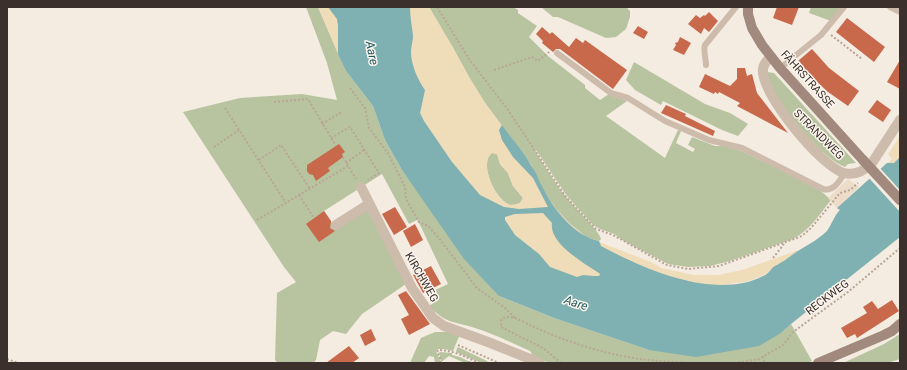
<svg xmlns="http://www.w3.org/2000/svg" width="907" height="370" font-family="Roboto,sans-serif">
	<rect width="100%" height="100%" fill="#f4ebe1"/>
	<path fill="#b8c4a0" d="M306 7H318L346 71 373 106 385 140 402 170 434 213 499 296 554 318 649 350 781 333 791 324 812 361 806 363H550L534 357 530 351C512 343 494 334 475 328 454 321 446 324 429 306L437 300 431 292 448 284 421 227 417 220 409 224 382 174 324 211 337 230 367 209 406 284 362 314 346 334 333 331 320 340 316 360 313 363H278L275 360 277 293 296 282 284 267 183 112 240 98 302 94 337 100 327 63Z
		M429 7H513L518 10V13L537 26 529 37 548 56 585 85V88L600 100 609 94C614 98 621 98 627 101L606 116 665 158 678 130 681 131 676 143 693 152 695 149 688 145 692 137 715 146H725L741 151 804 181 822 192 831 200C819 215 810 230 793 239L730 261 710 266 688 267 668 264 624 241 614 234 600 229 593 225 567 196 534 147 537 154C547 169 556 185 567 198 575 208 599 230 601 239L599 241 586 237 569 223 556 209 543 190 532 166 485 103 469 77 452 46Z
		M541 7H626L630 11V17L626 29 616 37 606 38 558 17H553Z
		M811 7H841L831 21 809 13Z
		M634 62 705 104 730 113 748 124 738 136 722 130 663 101 661 105 635 90 626 80Z
		M767 72 774 73 856 163 848 164 845 167C825 160 785 114 775 95 772 88 769 80 767 72Z
		M492 153 497 154 500 164 508 173 513 186 523 198 520 203C517 204 514 205 511 205 496 202 478 163 492 153Z
		M435 332H454L460 334 453 351 444 349H438L436 351 440 360 439 363H435L434 357 429 356 424 363H410L421 338Z
		M900 334V359L887 363H843L884 344Z
		M458 347 487 361 488 363H481L456 352 457 348Z
		M439 352 452 353V355L460 357 468 361H470L472 363H465L449 356 441 362Z"/>
	<path fill="#efdcb8" fill-rule="evenodd" d="M318 7H341L346 27 338 54Z
		M406 7H429L452 46 469 77 485 103 532 166 543 190 556 209 569 223 586 237 651 262 661 268 694 275H718L742 270 799 250 780 264 776 265 766 274 749 281 730 284 723 295 643 288 545 275 456 172 419 120 406 18ZM492 153 497 154 500 164 508 173 513 186 523 198 520 203C517 204 514 205 511 205 496 202 478 163 492 153Z
		M900 136V169L836 214 840 210 837 208 892 159 888 154Z"/>
	<path fill="#ecdcc8" d="M848 179 859 187 837 208 828 198Z"/>
	<path fill="#7fb0b2" fill-rule="evenodd" d="M328 7H410C410 17 412 26 413 36 413 41 411 46 411 52 411 65 418 80 425 90L420 113 424 121 452 162 480 195 504 207 519 209 548 207 533 178 513 157 502 140 499 130 502 125C511 138 523 151 531 165 537 173 539 182 544 190 555 211 575 236 599 241L601 246C642 268 701 294 748 282 754 280 763 277 768 273 771 270 773 266 777 265 782 262 787 259 792 255 803 247 817 241 827 231 832 224 834 216 840 210L837 208 887 163H894L900 157V237L791 324 781 333 759 346 696 357 649 350 554 318 499 296 464 259 402 170 385 140 373 106 346 71 338 54V25L337 19ZM543 213 552 223C549 244 584 263 599 273L600 274 599 276H594L583 275 577 277 550 267 539 254 515 235 505 220V217L515 214Z"/>
	<path fill="#f4ebe1" d="M879 167 900 190V212L868 177Z"/>
	<path fill="#c8694b" d="M777 7H799L792 25 773 18Z
		M709 12 718 21 709 32 704 28 701 34 688 24 696 15 700 18 704 15 705 16Z
		M847 18 885 47 874 62 836 32Z
		M638 26 648 32 644 39 633 33Z
		M542 27 550 34 552 32 569 47 576 38 583 43 585 40 627 70 613 89 560 49H556L553 52 542 43 543 41 536 34Z
		M680 37 691 43 684 55 673 50 676 45 675 43 678 42Z
		M812 49 829 68 859 91 848 106 828 92 814 79 798 61Z
		M900 60V89L887 82Z
		M737 68H745L747 76 752 74 757 93 788 133 737 106 740 103 719 92 718 94 715 92 714 94 699 87 705 74 730 86 737 79Z
		M877 100 891 110 883 122 868 112Z
		M666 105 686 114 685 116 715 131 713 136 661 113Z
		M339 144 345 152 342 154 343 157 328 168 330 171 316 181 313 175 309 174 307 171V165Z
		M395 207 407 227 394 235 382 214Z
		M324 211 331 221 330 228 335 231 319 242 306 224Z
		M415 224 423 240 411 247 403 231Z
		M431 266 441 284 423 293 413 275Z
		M406 291 430 324 409 335 401 319 409 315 398 295Z
		M892 300 899 311 857 338 855 334 847 338 841 328 867 313 863 307 872 301 878 309Z
		M371 329 376 340 365 346 360 335Z
		M349 346 359 358 352 363H326Z"/>
	<g fill="none" stroke-linecap="round" stroke-linejoin="round">
		<path stroke="#b9a596" stroke-width="2" stroke-dasharray="2 2" stroke-linecap="butt" d="M437 7 469 59 508 110 566 197 596 229 613 235 667 265 688 269 719 266 794 239 802 236 811 228 840 193 850 190 858 183
			M831 35 862 59
			M494 70 532 57 538 61 549 52
			M350 88 365 108 369 128 389 155 405 187 406 199 419 222 428 226 438 237 477 288 505 308 515 318
			M274 102 308 99 336 146
			M225 108 286 203
			M322 124 342 112
			M331 138 350 127 379 173 368 180
			M214 147 239 130
			M343 157 356 179
			M259 160 281 145 310 189
			M346 163 364 150
			M299 195 314 218
			M257 220 348 166
			M773 258 784 244
			M810 309 814 316
			M458 345 499 363
			M763 356 764 363
			M7 359 18 363
			M440 363V357L437 352 438 350C453 350 466 357 479 363
			M561 363 543 348 501 327V320C510 312 522 322 532 326 562 340 595 351 628 357 648 361 667 361 687 363
			M734 363 759 359 783 345 793 332 848 292 900 248"/>
		<path stroke="#cdbbac" stroke-width="6" d="M890 7 900 12
			M557 53 611 93 628 98 665 121 709 140 742 148 823 189C834 192 839 181 845 173
			M706 65C706 58 703 51 705 45L736 7
			M780 68 821 35 844 7"/>
		<path stroke="#cdbbac" stroke-width="10" d="M771 57C767 60 764 63 763 69 760 93 822 167 844 173 855 176 865 170 872 163L900 120
			M361 187 412 288 433 318 444 326 488 342 540 363
			M336 225 369 204"/>
		<path stroke="#a18a7d" stroke-width="10" d="M748 7V14L752 28 762 45 780 68 863 160
			M818 363 884 335 892 331 900 324"/>
		<path stroke="#a18a7d" stroke-width="10" d="M863 160 900 200"/>
	</g>
	<g text-anchor="middle" stroke-width="3" stroke-linejoin="round" paint-order="stroke">
		<g font-size="11" fill="#3b302b" stroke="#fbf5ee">
			<text transform="translate(808 79) rotate(48)" y="4">FÄHRSTRASSE</text>
			<text transform="translate(819 134) rotate(45)" y="4">STRANDWEG</text>
			<text transform="translate(422 277) rotate(60)" y="4">KIRCHWEG</text>
			<text transform="translate(827 297) rotate(-37)" y="4">RECKWEG</text>
		</g>
		<g font-size="12" font-style="italic" fill="#1f5a5e" stroke="#fbf5ee">
			<text transform="translate(372 53) rotate(79)" y="4">Aare</text>
			<text transform="translate(576 303) rotate(18)" y="4">Aare</text>
		</g>
	</g>
	<rect width="907" height="370" fill="none" stroke="#3b302b" stroke-width="16"/>
</svg>
